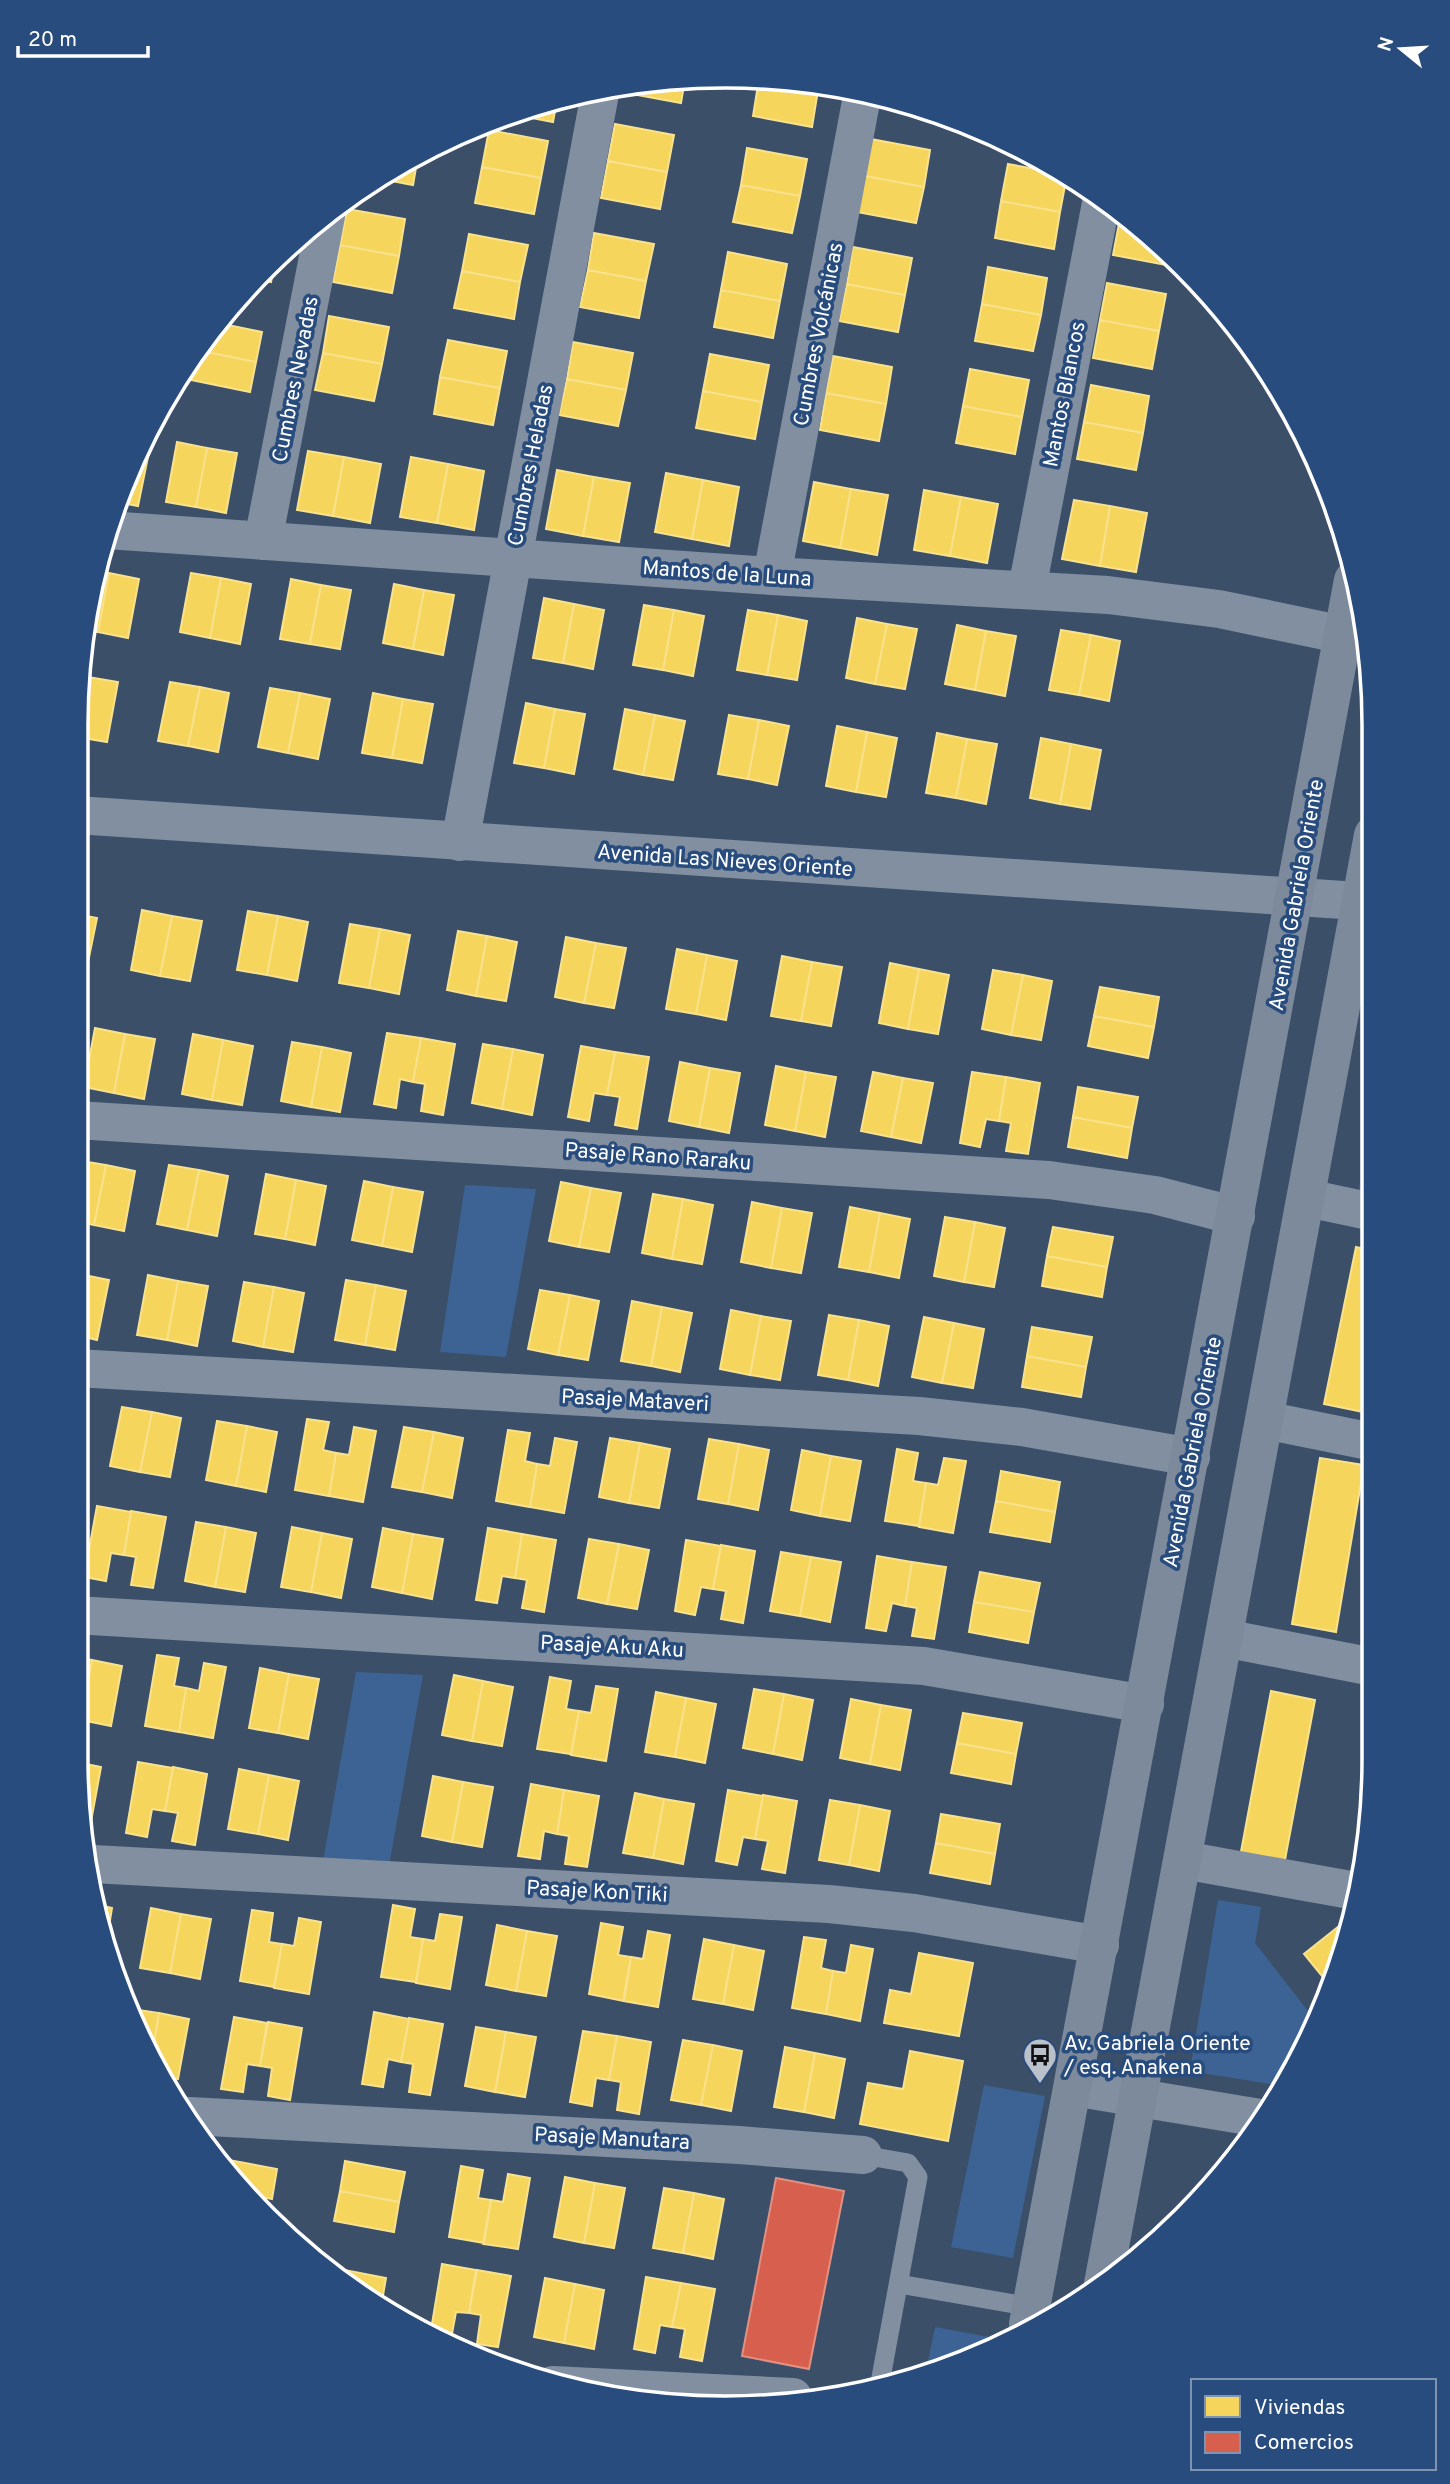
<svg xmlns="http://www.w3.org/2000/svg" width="1450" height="2484" font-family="Overpass,sans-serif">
	<rect width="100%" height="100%" fill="#3c4f69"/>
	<path fill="#3c6393" d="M1373 1093V1192L1359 1189Z
		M465 1185 536 1189 506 1357 440 1352Z
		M356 1672 423 1675 389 1866 323 1862Z
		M1218 1900 1261 1907 1255 1943 1315 2020 1282 2086 1190 2071Z
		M984 2085 1045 2096 1013 2258 951 2247Z
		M935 2327 1000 2339 934 2374 925 2376Z"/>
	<path fill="#f6d55c" stroke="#f9e28d" stroke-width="2" d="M685 79 681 103 621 92 623 85Z
		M759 79 818 90 812 127 753 116Z
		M759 79 819 85 818 90Z
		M881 97 939 114V117L880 106Z
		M557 100 553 122 511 114Z
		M615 124 674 135 667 172 608 161Z
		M489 130 548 141 541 178 482 167Z
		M871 139 930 150 924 187 865 176Z
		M747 148 807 159 800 196 741 185Z
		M418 156 413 185 376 178Z
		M608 161 667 172 660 209 601 198Z
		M1008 164 1067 175 1060 212 1001 201Z
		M482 167 541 178 534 214 475 203Z
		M865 176 924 187 916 223 857 212Z
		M741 185 800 196 792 233 733 222Z
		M1001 201 1060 212 1054 249 995 238Z
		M347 209 405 219 399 256 340 245Z
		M1120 218 1128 219 1174 257 1172 266 1113 255Z
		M594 233 654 244 646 281 588 270Z
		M469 234 528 245 520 282 462 271Z
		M340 245 399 256 392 293 333 282Z
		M853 247 912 258 905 295 847 284Z
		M728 252 787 264 780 301 721 290Z
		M276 257 271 282 255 279 265 266Z
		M988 267 1047 278 1041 315 982 304Z
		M588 270 646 281 639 318 580 307Z
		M462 271 520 282 514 319 454 308Z
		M1107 283 1166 294 1159 331 1100 320Z
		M847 284 905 295 898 332 839 321Z
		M721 290 780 301 773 338 714 327Z
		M982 304 1041 315 1033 351 975 341Z
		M329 316 389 327 382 364 323 353Z
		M1100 320 1159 331 1152 369 1093 358Z
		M218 323 262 332 256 362 197 350Z
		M448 340 507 351 500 388 440 377Z
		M573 342 633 353 626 390 567 379Z
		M197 350 256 362 250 392 191 380Z
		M323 353 382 364 374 401 315 390Z
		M710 354 769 365 762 402 703 391Z
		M833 356 892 367 886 404 826 393Z
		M970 369 1029 380 1022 417 963 406Z
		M440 377 500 388 493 425 434 414Z
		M567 379 626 390 618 426 559 415Z
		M1091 385 1149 396 1143 433 1084 422Z
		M703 391 762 402 755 439 696 428Z
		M826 393 886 404 879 441 820 430Z
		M963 406 1022 417 1015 454 956 443Z
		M1084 422 1143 433 1136 470 1077 459Z
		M177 442 207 448 196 507 166 502Z
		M144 446 150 447 138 506 117 502Z
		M207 448 237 453 226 513 196 507Z
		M308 451 344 457 333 516 297 510Z
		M344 457 381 464 370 523 333 516Z
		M411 457 448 464 437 523 400 517Z
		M448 464 484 471 474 530 437 523Z
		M557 470 594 477 583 536 546 529Z
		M666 473 703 480 692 539 655 532Z
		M594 477 630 483 619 542 583 536Z
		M703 480 739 487 729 546 692 539Z
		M814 482 851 489 840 548 803 541Z
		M851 489 888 495 877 555 840 548Z
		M924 490 961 497 950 556 914 550Z
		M961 497 998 504 987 563 950 556Z
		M1074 500 1110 506 1100 566 1062 559Z
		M1110 506 1147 513 1136 572 1100 566Z
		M99 571 109 573 98 632 87 630Z
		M109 573 139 579 128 638 98 632Z
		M191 573 221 578 210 638 180 632Z
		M221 578 251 584 240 644 210 638Z
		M291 579 321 585 310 644 280 639Z
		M394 584 424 590 413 649 383 643Z
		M321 585 351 590 340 649 310 644Z
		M424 590 454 595 443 655 413 649Z
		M544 598 574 604 563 663 533 658Z
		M574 604 604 610 593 669 563 663Z
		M644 605 674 610 663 670 633 665Z
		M674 610 704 616 693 676 663 670Z
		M748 610 778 615 767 675 737 670Z
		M778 615 807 621 797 680 767 675Z
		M857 618 887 624 875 684 846 678Z
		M887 624 917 629 905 689 875 684Z
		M957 625 986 631 975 690 945 684Z
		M1061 630 1091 635 1079 695 1049 690Z
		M986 631 1016 636 1005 696 975 690Z
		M1091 635 1120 641 1109 701 1079 695Z
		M78 675 88 677 77 737V682Z
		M88 677 118 682 107 742 77 737Z
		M170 682 200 687 188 746 158 741Z
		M200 687 229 693 218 752 188 746Z
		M270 688 300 693 288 753 258 747Z
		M300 693 330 699 318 759 288 753Z
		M373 693 403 699 392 758 362 753Z
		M403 699 433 704 422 763 392 758Z
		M526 703 555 709 544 768 514 763Z
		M555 709 585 714 574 774 544 768Z
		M625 709 655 715 643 775 614 769Z
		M655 715 685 721 673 780 643 775Z
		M729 715 759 720 748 779 718 774Z
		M759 720 789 726 777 785 748 779Z
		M837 726 867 732 856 792 826 786Z
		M867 732 897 738 886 797 856 792Z
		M937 733 967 739 956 798 926 793Z
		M1041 738 1071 744 1060 804 1030 798Z
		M967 739 997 744 986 804 956 798Z
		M1071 744 1101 750 1090 809 1060 804Z
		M142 910 172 916 160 976 131 970Z
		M248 911 278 916 267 975 237 970Z
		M76 914 97 918 85 977 76 976Z
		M172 916 202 921 190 981 160 976Z
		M278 916 308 922 297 981 267 975Z
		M350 924 380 929 369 988 339 983Z
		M380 929 410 935 399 994 369 988Z
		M458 931 487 936 476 996 447 990Z
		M487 936 517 942 506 1001 476 996Z
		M566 937 596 943 584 1003 555 997Z
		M596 943 626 948 614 1008 584 1003Z
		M677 949 707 955 696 1014 666 1009Z
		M707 955 737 961 726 1020 696 1014Z
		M782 956 812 962 801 1021 771 1016Z
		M812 962 842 967 831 1026 801 1021Z
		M890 963 919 969 908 1029 879 1023Z
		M919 969 949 975 938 1034 908 1029Z
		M993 970 1023 975 1011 1035 982 1029Z
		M1023 975 1052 981 1041 1040 1011 1035Z
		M1100 987 1159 997 1154 1027 1094 1016Z
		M1094 1016 1154 1027 1148 1058 1088 1046Z
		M95 1028 125 1034 114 1093 84 1087Z
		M387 1033 421 1038 413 1082 400 1079 396 1108 374 1104Z
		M125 1034 155 1039 144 1099 114 1093Z
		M193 1034 223 1040 212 1100 182 1094Z
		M421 1038 455 1044 443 1115 421 1111 425 1084 413 1082Z
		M223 1040 253 1046 242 1105 212 1100Z
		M292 1042 322 1047 311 1107 281 1101Z
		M483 1044 513 1049 502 1109 472 1103Z
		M581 1046 615 1052 607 1095 594 1093 589 1121 568 1117Z
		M322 1047 351 1053 340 1112 311 1107Z
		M513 1049 543 1055 532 1115 502 1109Z
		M615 1052 649 1057 637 1129 615 1125 620 1097 607 1095Z
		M680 1062 710 1068 699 1127 669 1121Z
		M776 1066 806 1072 795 1131 765 1125Z
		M710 1068 740 1073 729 1133 699 1127Z
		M806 1072 836 1077 825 1137 795 1131Z
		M873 1072 903 1078 891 1137 861 1131Z
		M972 1072 1006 1077 999 1121 986 1119 980 1147 960 1143Z
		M1006 1077 1040 1083 1028 1154 1006 1151 1011 1123 999 1121Z
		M903 1078 933 1083 921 1143 891 1137Z
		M1078 1087 1138 1097 1132 1128 1073 1117Z
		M1073 1117 1132 1128 1127 1158 1068 1147Z
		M76 1160 106 1165 94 1225 76 1221Z
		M106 1165 135 1171 124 1231 94 1225Z
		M169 1165 199 1170 187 1230 157 1224Z
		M199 1170 228 1176 217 1236 187 1230Z
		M266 1174 296 1180 285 1239 255 1234Z
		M296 1180 326 1186 315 1245 285 1239Z
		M364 1181 393 1187 382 1246 352 1240Z
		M561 1182 591 1188 579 1247 549 1241Z
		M393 1187 423 1192 412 1252 382 1246Z
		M591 1188 621 1193 609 1252 579 1247Z
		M653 1194 683 1199 672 1259 642 1253Z
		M683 1199 713 1205 702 1264 672 1259Z
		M752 1202 782 1208 771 1268 741 1262Z
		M850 1207 880 1213 869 1272 839 1267Z
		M782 1208 812 1213 801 1273 771 1268Z
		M880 1213 910 1219 899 1278 869 1272Z
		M945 1217 975 1222 964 1282 934 1276Z
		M975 1222 1005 1228 994 1287 964 1282Z
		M1053 1227 1113 1237 1107 1267 1047 1256Z
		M1356 1247 1373 1251V1384L1368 1413 1324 1404Z
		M1047 1256 1107 1267 1102 1297 1042 1286Z
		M79 1274 109 1280 97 1340 76 1335Z
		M148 1275 178 1281 167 1340 137 1335Z
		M346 1280 376 1285 365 1345 335 1340Z
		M178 1281 208 1286 197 1346 167 1340Z
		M244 1282 274 1287 263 1347 233 1341Z
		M376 1285 406 1291 395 1350 365 1345Z
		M274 1287 304 1293 293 1352 263 1347Z
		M540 1290 570 1295 558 1355 528 1349Z
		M570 1295 599 1301 588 1360 558 1355Z
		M632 1301 662 1307 651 1366 621 1361Z
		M662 1307 692 1313 680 1372 651 1366Z
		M731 1310 761 1316 750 1375 720 1369Z
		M829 1315 859 1320 848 1380 818 1375Z
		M761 1316 791 1321 780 1380 750 1375Z
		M924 1317 954 1323 942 1383 912 1377Z
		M859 1320 889 1326 878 1386 848 1380Z
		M954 1323 984 1329 973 1388 942 1383Z
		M1032 1327 1092 1337 1086 1367 1027 1356Z
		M1027 1356 1086 1367 1081 1397 1022 1387Z
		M122 1407 152 1412 140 1472 110 1466Z
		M152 1412 181 1418 170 1477 140 1472Z
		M307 1419 329 1422 323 1450 336 1453 329 1496 295 1490Z
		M217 1421 247 1426 236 1486 206 1480Z
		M247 1426 277 1432 266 1492 236 1486Z
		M354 1427 376 1431 363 1502 329 1496 336 1453 349 1455Z
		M404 1427 434 1432 422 1492 392 1487Z
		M508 1430 530 1433 525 1461 537 1464 530 1507 496 1501Z
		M434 1432 463 1438 452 1498 422 1492Z
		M555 1438 577 1442 564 1513 530 1507 537 1464 550 1466Z
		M610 1438 640 1443 629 1503 599 1497Z
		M709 1439 739 1444 728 1504 698 1499Z
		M640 1443 670 1449 659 1508 629 1503Z
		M739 1444 769 1450 758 1510 728 1504Z
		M897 1449 918 1453 913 1481 926 1483 919 1526 885 1521Z
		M802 1450 831 1456 820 1516 791 1510Z
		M831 1456 861 1461 850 1521 820 1516Z
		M944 1458 966 1461 953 1533 919 1527 926 1483 938 1485Z
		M1320 1458 1364 1465 1336 1632 1292 1624Z
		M1001 1471 1060 1482 1055 1512 996 1501Z
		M996 1501 1055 1512 1050 1542 990 1532Z
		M97 1506 131 1512 124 1555 111 1553 106 1581 84 1577Z
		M131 1511 166 1517 153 1588 131 1585 136 1557 124 1555Z
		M196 1522 226 1527 215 1587 185 1581Z
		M226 1527 256 1533 245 1592 215 1587Z
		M292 1527 322 1533 311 1592 281 1587Z
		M383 1528 413 1534 402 1593 372 1587Z
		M488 1528 522 1534 515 1578 502 1576 497 1603 476 1600Z
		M322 1533 352 1539 341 1598 311 1592Z
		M413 1534 443 1539 432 1599 402 1593Z
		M522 1534 556 1540 544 1612 522 1608 527 1580 515 1578Z
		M589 1539 619 1544 607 1604 578 1598Z
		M686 1540 721 1546 713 1589 701 1587 695 1615 675 1611Z
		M619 1544 649 1550 637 1609 607 1604Z
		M721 1545 755 1551 743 1623 721 1619 726 1591 713 1589Z
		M781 1552 811 1557 800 1616 770 1611Z
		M877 1556 912 1562 905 1606 892 1603 886 1631 866 1628Z
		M811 1557 841 1562 830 1622 800 1616Z
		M912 1562 946 1567 934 1639 912 1636 917 1608 905 1606Z
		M980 1572 1040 1583 1034 1612 974 1602Z
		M974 1602 1034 1612 1028 1643 969 1632Z
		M157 1655 179 1658 174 1686 186 1688 179 1732 145 1726Z
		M75 1657 92 1660 81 1720 75 1719Z
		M92 1660 122 1666 111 1726 81 1720Z
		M204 1663 226 1667 213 1738 179 1732 186 1688 199 1691Z
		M260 1668 289 1674 278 1733 249 1728Z
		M289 1674 319 1679 308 1739 278 1733Z
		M454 1675 483 1681 472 1741 442 1735Z
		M550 1677 571 1681 566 1709 579 1711 571 1754 537 1749Z
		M483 1681 513 1687 502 1746 472 1741Z
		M596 1686 618 1689 606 1761 571 1755 579 1711 591 1713Z
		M754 1689 784 1694 773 1754 743 1748Z
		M1271 1691 1315 1700 1284 1865 1240 1857Z
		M656 1692 686 1698 675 1757 645 1752Z
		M784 1694 813 1700 802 1760 773 1754Z
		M686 1698 716 1704 705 1763 675 1757Z
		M851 1699 881 1705 870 1764 840 1758Z
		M881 1705 911 1710 900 1770 870 1764Z
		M963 1713 1022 1723 1016 1754 957 1743Z
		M957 1743 1016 1754 1011 1784 951 1773Z
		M76 1762 101 1767 90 1827 86 1826Z
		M138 1762 173 1768 165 1811 152 1809 147 1837 126 1833Z
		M173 1767 207 1774 195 1845 172 1841 178 1813 165 1811Z
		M239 1769 269 1775 258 1834 228 1829Z
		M269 1775 299 1781 288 1840 258 1834Z
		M433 1776 463 1782 452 1842 422 1836Z
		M463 1782 493 1787 482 1847 452 1842Z
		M531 1784 564 1790 557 1834 544 1831 540 1859 518 1856Z
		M564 1790 599 1796 587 1867 565 1864 569 1836 557 1834Z
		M728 1790 763 1796 755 1839 743 1837 737 1865 716 1861Z
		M635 1793 664 1799 653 1858 623 1853Z
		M763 1795 797 1801 785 1873 762 1869 768 1841 755 1839Z
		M664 1799 694 1804 683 1864 653 1858Z
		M830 1800 860 1805 849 1865 819 1860Z
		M860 1805 890 1811 879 1871 849 1865Z
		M941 1814 1000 1824 995 1854 936 1843Z
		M936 1843 995 1854 990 1884 930 1873Z
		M99 1905 112 1908 106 1945Z
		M393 1905 415 1909 410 1937 423 1939 416 1982 381 1977Z
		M151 1908 181 1914 170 1973 140 1968Z
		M252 1910 273 1913 269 1942 282 1944 274 1987 240 1981Z
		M181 1914 211 1919 200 1979 170 1973Z
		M440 1914 462 1917 450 1989 416 1983 423 1939 435 1941Z
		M299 1918 321 1922 309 1994 274 1988 282 1944 294 1946Z
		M601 1923 623 1927 618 1955 631 1957 624 2001 589 1994Z
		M497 1925 527 1931 516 1991 486 1985Z
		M1338 1927 1346 1937 1340 1967 1331 1987 1304 1954Z
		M527 1931 557 1936 546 1996 516 1991Z
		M648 1931 670 1935 658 2007 623 2001 631 1957 643 1959Z
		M804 1937 826 1940 821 1968 833 1971 826 2014 792 2008Z
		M704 1939 734 1945 723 2004 693 1999Z
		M734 1945 764 1951 753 2010 723 2004Z
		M851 1945 873 1949 860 2021 826 2014 833 1971 846 1973Z
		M919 1953 973 1963 959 2036 884 2023 890 1990 911 1994Z
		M132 2009 159 2013 153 2049Z
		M374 2012 409 2019 401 2062 388 2059 383 2087 362 2084Z
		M159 2013 189 2019 178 2079 168 2077 153 2049Z
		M234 2017 267 2023 260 2066 247 2064 243 2092 221 2089Z
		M409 2018 443 2024 430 2095 409 2092 413 2064 401 2062Z
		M268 2022 302 2028 290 2100 268 2096 272 2068 260 2066Z
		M476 2027 506 2032 495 2092 465 2086Z
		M583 2031 617 2036 609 2080 596 2078 592 2106 570 2102Z
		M506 2032 536 2037 525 2097 495 2092Z
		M617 2036 651 2042 639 2114 617 2110 621 2082 609 2080Z
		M683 2040 713 2045 701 2105 671 2100Z
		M713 2045 742 2051 731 2111 701 2105Z
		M785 2047 815 2053 804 2112 774 2107Z
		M910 2051 963 2061 948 2141 860 2124 868 2083 903 2089Z
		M815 2053 845 2059 834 2118 804 2112Z
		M218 2158 277 2169 272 2199 253 2195 218 2162Z
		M345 2161 405 2172 399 2202 340 2191Z
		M461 2166 483 2170 478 2198 491 2200 484 2243 449 2237Z
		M508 2174 530 2178 518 2249 483 2244 491 2200 503 2202Z
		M565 2177 595 2183 584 2243 554 2237Z
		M595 2183 625 2188 614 2248 584 2243Z
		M664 2188 694 2193 683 2253 653 2248Z
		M340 2191 399 2202 394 2232 334 2221Z
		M694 2193 724 2199 713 2259 683 2253Z
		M442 2264 476 2270 469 2313 456 2312 451 2339 431 2330Z
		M329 2267 386 2278 381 2307 364 2299Z
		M477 2270 511 2276 498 2347 477 2344 481 2315 469 2313Z
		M646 2277 681 2283 672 2327 660 2325 655 2353 634 2349Z
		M545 2278 575 2284 564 2343 534 2337Z
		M681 2283 715 2289 702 2361 680 2357 685 2329 672 2327Z
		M575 2284 604 2290 594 2349 564 2343Z"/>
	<path fill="#d6604d" stroke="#e29082" stroke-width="2" d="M776 2178 844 2191 809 2369 742 2356Z"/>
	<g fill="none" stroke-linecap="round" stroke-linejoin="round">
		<path stroke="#818fa0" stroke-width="19" d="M863 2155 908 2163 918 2177 880 2383
			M899 2284 1032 2307"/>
		<path stroke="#818fa0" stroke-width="38" d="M107 530 772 576 1108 595 1219 609 1344 635
			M263 541 326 216
			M772 576 863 91
			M1027 589 1102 198
			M460 842 601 88
			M76 1120 1049 1180 1155 1195 1236 1216
			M1307 1198 1373 1212
			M76 1368 919 1416 1022 1427 1191 1457
			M1265 1420 1373 1442
			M75 1615 924 1666 1145 1704
			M1224 1638 1373 1667
			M1183 1860 1356 1891
			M93 1864 829 1904 914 1913 1100 1945
			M1073 2087 1266 2119
			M189 2116 739 2145 863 2155
			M553 2385 793 2397"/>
		<path stroke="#818fa0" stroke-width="38" d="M76 815 1373 902"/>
		<path stroke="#7d8a9c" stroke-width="38" d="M1103 2284 1373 835
			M1028 2324 1353 580"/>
	</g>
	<defs>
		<g id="bus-pin" transform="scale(1.75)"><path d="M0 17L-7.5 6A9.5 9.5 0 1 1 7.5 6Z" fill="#bbc1ca" stroke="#284c7d"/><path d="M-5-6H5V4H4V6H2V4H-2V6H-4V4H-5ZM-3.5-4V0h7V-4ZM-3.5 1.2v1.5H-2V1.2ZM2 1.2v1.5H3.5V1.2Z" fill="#111"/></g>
	</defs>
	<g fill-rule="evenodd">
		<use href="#bus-pin" x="1040" y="2055"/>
	</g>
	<g text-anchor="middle" stroke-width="7" stroke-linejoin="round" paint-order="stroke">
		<g font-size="21" fill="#fff" stroke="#284c7d">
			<text transform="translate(818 334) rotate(-79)" y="7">Cumbres Volcánicas</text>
			<text transform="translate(295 379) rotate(-79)" y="7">Cumbres Nevadas</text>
			<text transform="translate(1064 394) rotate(-79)" y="7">Mantos Blancos</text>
			<text transform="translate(530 465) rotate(-79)" y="7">Cumbres Heladas</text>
			<text transform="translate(727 573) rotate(4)" y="7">Mantos de la Luna</text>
			<text transform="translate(725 860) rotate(4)" y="7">Avenida Las Nieves Oriente</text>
			<text transform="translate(1296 895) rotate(-80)" y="7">Avenida Gabriela Oriente</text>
			<text transform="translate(658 1156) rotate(4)" y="7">Pasaje Rano Raraku</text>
			<text transform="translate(635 1400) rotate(3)" y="7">Pasaje Mataveri</text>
			<text transform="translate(1192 1452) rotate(-79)" y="7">Avenida Gabriela Oriente</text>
			<text transform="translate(612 1646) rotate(3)" y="7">Pasaje Aku Aku</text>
			<text transform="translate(597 1891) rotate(3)" y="7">Pasaje Kon Tiki</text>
			<text transform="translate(612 2138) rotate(3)" y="7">Pasaje Manutara</text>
		</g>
		<g font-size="21" fill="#fff" stroke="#284c7d" text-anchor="start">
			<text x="1064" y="2050">Av. Gabriela Oriente<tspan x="1064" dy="24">/ esq. Anakena</tspan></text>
		</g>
	</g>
	<path d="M0 0H1450V2484H0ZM725 88H725A637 637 0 0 1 1362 725V1759A637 637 0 0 1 725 2396H725A637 637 0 0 1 88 1759V725A637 637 0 0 1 725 88Z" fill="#284c7d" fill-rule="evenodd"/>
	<path fill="none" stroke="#fff" stroke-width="3.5" d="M725 88H725A637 637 0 0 1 1362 725V1759A637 637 0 0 1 725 2396H725A637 637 0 0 1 88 1759V725A637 637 0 0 1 725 88Z"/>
	<rect x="1191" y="2379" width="245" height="91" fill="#284c7d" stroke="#7e94b1" stroke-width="2"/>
	<rect x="1205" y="2396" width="35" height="21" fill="#f6d55c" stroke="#7e94b1" stroke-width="2"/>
	<text x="1254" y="2414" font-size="21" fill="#ffffff">Viviendas</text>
	<rect x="1205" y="2432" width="35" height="21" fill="#d6604d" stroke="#7e94b1" stroke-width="2"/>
	<text x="1254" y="2449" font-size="21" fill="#ffffff">Comercios</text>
	<g transform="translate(1401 49) rotate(288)" stroke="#284c7d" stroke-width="5" paint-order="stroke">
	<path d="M0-5L12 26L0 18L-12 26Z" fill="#ffffff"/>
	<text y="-10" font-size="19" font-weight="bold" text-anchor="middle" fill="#ffffff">N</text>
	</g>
	<path d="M18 46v10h130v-10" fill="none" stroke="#ffffff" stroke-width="3.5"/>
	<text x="28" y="46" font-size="21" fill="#ffffff" stroke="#284c7d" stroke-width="5" paint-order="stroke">20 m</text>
</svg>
